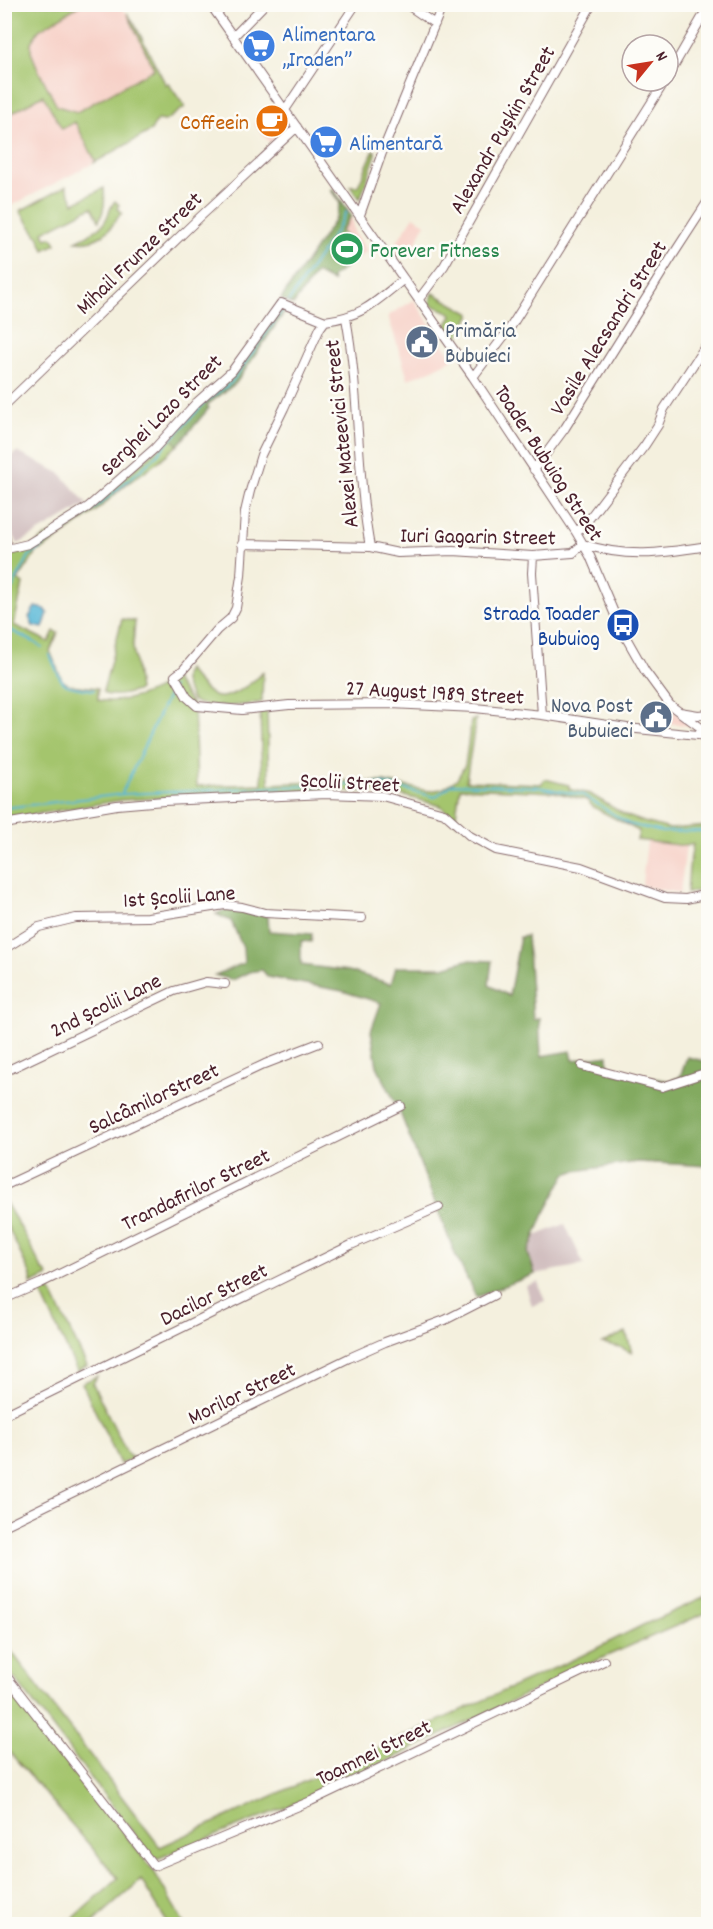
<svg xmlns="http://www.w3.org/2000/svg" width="713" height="1929" font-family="Dekko,sans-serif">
	<rect width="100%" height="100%" fill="#fdfcf7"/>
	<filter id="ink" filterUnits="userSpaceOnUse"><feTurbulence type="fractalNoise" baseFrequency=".0167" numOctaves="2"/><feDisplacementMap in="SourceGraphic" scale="12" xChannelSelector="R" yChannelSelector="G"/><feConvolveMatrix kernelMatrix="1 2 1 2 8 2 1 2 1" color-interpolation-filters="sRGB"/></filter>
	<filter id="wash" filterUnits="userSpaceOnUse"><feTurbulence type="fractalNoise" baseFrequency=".008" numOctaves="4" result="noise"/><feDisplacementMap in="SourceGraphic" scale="24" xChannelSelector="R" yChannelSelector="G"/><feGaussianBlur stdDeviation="1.35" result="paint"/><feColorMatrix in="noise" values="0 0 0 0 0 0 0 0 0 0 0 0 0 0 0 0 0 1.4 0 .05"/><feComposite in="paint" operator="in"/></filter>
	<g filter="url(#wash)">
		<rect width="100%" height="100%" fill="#f4f0de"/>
		<path fill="#f7d1c8" d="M80 5H116L127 13 155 68 77 113 67 111 57 106 53 102 31 52V42L39 30Z
			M263 37 272 48 261 60 251 46Z
			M43 95 62 129 75 122 95 160 94 163 5 209 4 117Z
			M273 108 287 126 270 143 254 124Z
			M351 216 354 232 367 251 345 268 331 249 345 239 341 232Z
			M414 216 425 224 415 245 413 243 399 257 392 249Z
			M414 300 453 359 427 372 408 379 388 316Z
			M659 697 664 703 691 726 651 721V702L655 703 654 698Z
			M647 841 686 846 680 893 647 887 642 884Z"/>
		<path fill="#d2bfc0" d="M17 452 60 473 87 504 18 544 5 520 4 460Z
			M565 1224 584 1265 535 1274 528 1253 535 1236Z
			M538 1282 545 1301 532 1306 526 1286Z"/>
		<path fill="#a4c56d" stroke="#77724c" stroke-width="1.5" d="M5 4 80 5 39 30 31 42V52L38 69 57 106 77 112 154 69 127 13 134 23 166 85 168 83 185 107 165 121 157 120 151 131 94 163 95 160 75 122 62 129 43 95 5 117Z
			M374 150 376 154 360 199 350 186H358Z
			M66 186 74 203 104 188C105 200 105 210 99 221L92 207 43 232 46 239 52 237 56 244 44 250 39 238 20 211Z
			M115 201 119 205 117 207 122 213C117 217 117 220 114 223 104 238 91 243 76 241 84 237 95 232 101 226 109 219 108 209 115 201Z
			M433 293 471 314 455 342 445 327 452 316 451 313 430 304Z
			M171 437 178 445 158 462 125 485 96 511 42 550H38L18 580 23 584 14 625 49 642 54 631 58 633 50 651 62 680 69 685 98 688V700C123 704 152 694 174 679L194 707 197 786 262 784 260 710 267 709 269 784 344 781 384 782 428 791 442 789 457 779 465 765 471 721 476 719 466 781 541 784 545 779 569 785V789L590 794 627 816 644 822 670 829 708 826V889L687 893 689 868 693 844 686 846 637 840 639 831 593 807 587 800 554 792 460 788 456 815 457 823 441 806 394 793 370 791 271 792 122 800 5 819 4 559 6 556 29 548 91 507Z
			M122 619 135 621 133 646 139 690C127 694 117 697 105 694L103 691Z
			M187 669C192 676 206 692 214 696 228 702 254 682 263 672L262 702C248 705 203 710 192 700 190 697 189 694 188 691 183 684 182 677 187 669Z
			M4 1200 25 1235 43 1271 47 1273 48 1276 31 1284V1276L5 1221Z
			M49 1287 87 1366 77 1371 40 1291Z
			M626 1332 632 1353 620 1347 602 1343Z
			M97 1376 93 1384 128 1455 133 1458 120 1464 82 1383Z
			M708 1596V1612L602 1658 309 1798 154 1860 5 1666V1643L160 1847 581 1656 643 1625Z
			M4 1678 155 1873 184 1924H168L141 1880 91 1924H67L118 1878 5 1747Z"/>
		<path fill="#83aa60" stroke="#666446" stroke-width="1.5" d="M333 189 351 216 341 231 346 239 332 249 345 268 332 277 333 282 316 273 293 305 281 299 336 218 340 203 331 190Z
			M280 306 286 310 236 383 207 405 209 408 178 445 171 437 197 406 232 374Z
			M227 909 268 916 269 931 312 934 311 942 301 941V965L349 971 391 984 396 967H444L467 960 492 961 489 985 509 996 520 937 527 936 533 1019 539 1018 541 1056 571 1051 573 1060 608 1055V1071L670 1081 680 1077 687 1057 708 1062 705 1080 708 1091V1166L638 1162 575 1171 566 1174 543 1216 528 1253 535 1274 476 1297 455 1254 399 1110 377 1066 371 1031 381 1003 342 991 268 977 262 970 249 972 233 980 215 975 244 963 243 948 231 921 216 914Z"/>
		<path fill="#58b8d7" stroke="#516c81" stroke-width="1.5" d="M35 607 45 609 48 613 43 628 33 626 29 617Z"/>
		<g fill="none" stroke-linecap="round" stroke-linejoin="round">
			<path stroke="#58b8d7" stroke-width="2" d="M289 301 336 231 346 212
				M4 604 29 556 95 508 152 460 206 401 231 383 283 309
				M4 627 34 642 42 648
				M50 655C64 686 58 686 94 690
				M122 793 172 687
				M4 808 124 794 279 787 384 784 435 797 453 784 537 787 583 795 629 824 662 832 708 831"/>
		</g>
	</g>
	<g filter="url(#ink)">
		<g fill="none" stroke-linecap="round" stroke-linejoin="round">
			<g stroke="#86686a" stroke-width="10">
				<path id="minor" d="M210 4 473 377 576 532 590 556 620 627 645 671 670 705 708 733
					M406 4 435 24
					M233 37 265 4
					M668 76 708 7
					M285 110 356 4
					M360 215 383 150 443 4
					M404 279C375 302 364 316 325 321L320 328 284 408 261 455 250 491 245 512 241 576 236 608 231 618 217 630 183 670 175 676 187 697 197 706 242 710 289 705 391 704 475 708 542 715 627 728 708 736
					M419 299 444 266 592 4
					M346 318C360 394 356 471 370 547
					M473 377 510 328 665 81
					M4 406 200 217 297 127
					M534 470 565 428 673 255 708 201
					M4 531 7 545 5 551
					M576 532 585 524 645 445 658 425 664 409 708 342
					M242 544 370 547 398 553 453 551 533 556 573 553 583 544C628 559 663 553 708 546
					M7 549 28 544 88 507 154 449 196 403 232 371 281 303 325 321
					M533 556 532 573 542 715
					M680 712 698 715 708 714
					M4 824 117 805 164 801 327 794 382 796 444 813 470 836 496 850 581 867 665 898 686 899 708 894
					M4 949 39 927 76 918 148 917 225 905 242 907 265 913 362 918
					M582 1066 662 1087 708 1072
					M4 1072 174 991 206 982 225 984
					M4 1186 265 1064 319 1043
					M4 1299 41 1283 401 1106
					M4 1415 351 1245 439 1207
					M4 1526 349 1358 385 1342 445 1320 494 1295
					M4 1673 154 1866 311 1801 604 1661"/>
			</g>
			<use href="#minor" stroke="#fff" stroke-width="8"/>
		</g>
	</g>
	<defs>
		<g id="supermarket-disc" transform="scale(1.725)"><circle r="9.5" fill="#3f7fe0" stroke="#fdfcf7"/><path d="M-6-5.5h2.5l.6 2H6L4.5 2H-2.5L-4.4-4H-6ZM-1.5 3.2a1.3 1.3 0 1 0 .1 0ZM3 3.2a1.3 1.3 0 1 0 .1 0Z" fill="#fff"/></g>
		<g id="cafe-disc" transform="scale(1.725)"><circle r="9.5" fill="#e8710a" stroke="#fdfcf7"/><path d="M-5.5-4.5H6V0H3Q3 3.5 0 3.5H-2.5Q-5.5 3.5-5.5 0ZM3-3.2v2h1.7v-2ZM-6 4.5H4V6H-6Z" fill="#fff"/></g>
		<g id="stadium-disc" transform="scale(1.725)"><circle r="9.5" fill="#2e9e5b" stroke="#fdfcf7"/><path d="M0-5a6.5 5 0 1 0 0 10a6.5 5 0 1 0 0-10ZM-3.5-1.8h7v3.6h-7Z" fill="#fff"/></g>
		<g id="civic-disc" transform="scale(1.725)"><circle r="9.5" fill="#5c6f8a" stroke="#fdfcf7"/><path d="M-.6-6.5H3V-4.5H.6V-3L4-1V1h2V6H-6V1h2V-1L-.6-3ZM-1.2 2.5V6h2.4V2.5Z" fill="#fff"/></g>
		<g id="bus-disc" transform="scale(1.725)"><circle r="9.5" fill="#1a4fb4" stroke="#fdfcf7"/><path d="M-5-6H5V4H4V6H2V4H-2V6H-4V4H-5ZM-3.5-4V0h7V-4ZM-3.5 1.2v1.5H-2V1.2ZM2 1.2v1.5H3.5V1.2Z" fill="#fff"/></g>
	</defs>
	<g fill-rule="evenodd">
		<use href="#supermarket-disc" x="259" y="46"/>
		<use href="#cafe-disc" x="272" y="121"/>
		<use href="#supermarket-disc" x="326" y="142"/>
		<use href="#stadium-disc" x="347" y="249"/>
		<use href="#civic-disc" x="422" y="342"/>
		<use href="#bus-disc" x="623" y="625"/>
		<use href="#civic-disc" x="656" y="717"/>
	</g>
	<g text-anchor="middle" stroke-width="5" stroke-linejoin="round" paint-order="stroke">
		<g font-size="22" fill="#366cbe" stroke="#fdfcf7" text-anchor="start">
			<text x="282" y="41">Alimentara<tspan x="282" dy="25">„Iraden”</tspan></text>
			<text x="349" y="150">Alimentară</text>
		</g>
		<g font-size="22" fill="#c56008" stroke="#fdfcf7" text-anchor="end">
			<text x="249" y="129">Coffeein</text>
		</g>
		<g font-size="22" fill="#4a1f2b" stroke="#fdfcf7">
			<text transform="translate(501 129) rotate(-60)" y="8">Alexandr Pușkin Street</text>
			<text transform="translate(138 252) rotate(-44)" y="8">Mihail Frunze Street</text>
			<text transform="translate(607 327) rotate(-58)" y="8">Vasile Alecsandri Street</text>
			<text transform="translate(160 414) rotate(-45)" y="8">Serghei Lazo Street</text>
			<text transform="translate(340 434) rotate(-96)" y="8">Alexei Mateevici Street</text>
			<text transform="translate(550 462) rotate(57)" y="8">Toader Bubuiog Street</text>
			<text transform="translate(478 535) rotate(1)" y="8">Iuri Gagarin Street</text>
			<text transform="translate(435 691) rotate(3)" y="8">27 August 1989 Street</text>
			<text transform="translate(350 781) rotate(3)" y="8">Școlii Street</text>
			<text transform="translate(179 895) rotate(-4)" y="8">1st Școlii Lane</text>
			<text transform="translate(105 1004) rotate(-26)" y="8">2nd Școlii Lane</text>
			<text transform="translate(153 1097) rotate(-25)" y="8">SalcâmilorStreet</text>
			<text transform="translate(195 1188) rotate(-26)" y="8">Trandafirilor Street</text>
			<text transform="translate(213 1293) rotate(-26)" y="8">Dacilor Street</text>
			<text transform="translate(241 1392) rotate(-26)" y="8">Morilor Street</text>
			<text transform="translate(373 1751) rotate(-26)" y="8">Toamnei Street</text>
		</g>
		<g font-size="22" fill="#27864d" stroke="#fdfcf7" text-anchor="start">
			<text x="370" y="257">Forever Fitness</text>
		</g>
		<g font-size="22" fill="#4e5e75" stroke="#fdfcf7" text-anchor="start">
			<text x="445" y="337">Primăria<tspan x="445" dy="25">Bubuieci</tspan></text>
			<text x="633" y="712" text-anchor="end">Nova Post<tspan x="633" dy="25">Bubuieci</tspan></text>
		</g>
		<g font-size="22" fill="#164399" stroke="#fdfcf7" text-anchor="end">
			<text x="600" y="620">Strada Toader<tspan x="600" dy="25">Bubuiog</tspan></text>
		</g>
	</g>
	<rect width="713" height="1929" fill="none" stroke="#fdfcf7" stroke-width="24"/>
	<g transform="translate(650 63) rotate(60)"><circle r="28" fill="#fdfcf7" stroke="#b5a4a5" stroke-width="1.5"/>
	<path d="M0-4.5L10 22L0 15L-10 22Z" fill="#c8321e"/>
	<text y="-9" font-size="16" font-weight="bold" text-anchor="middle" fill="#4a1f2b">N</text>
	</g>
</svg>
